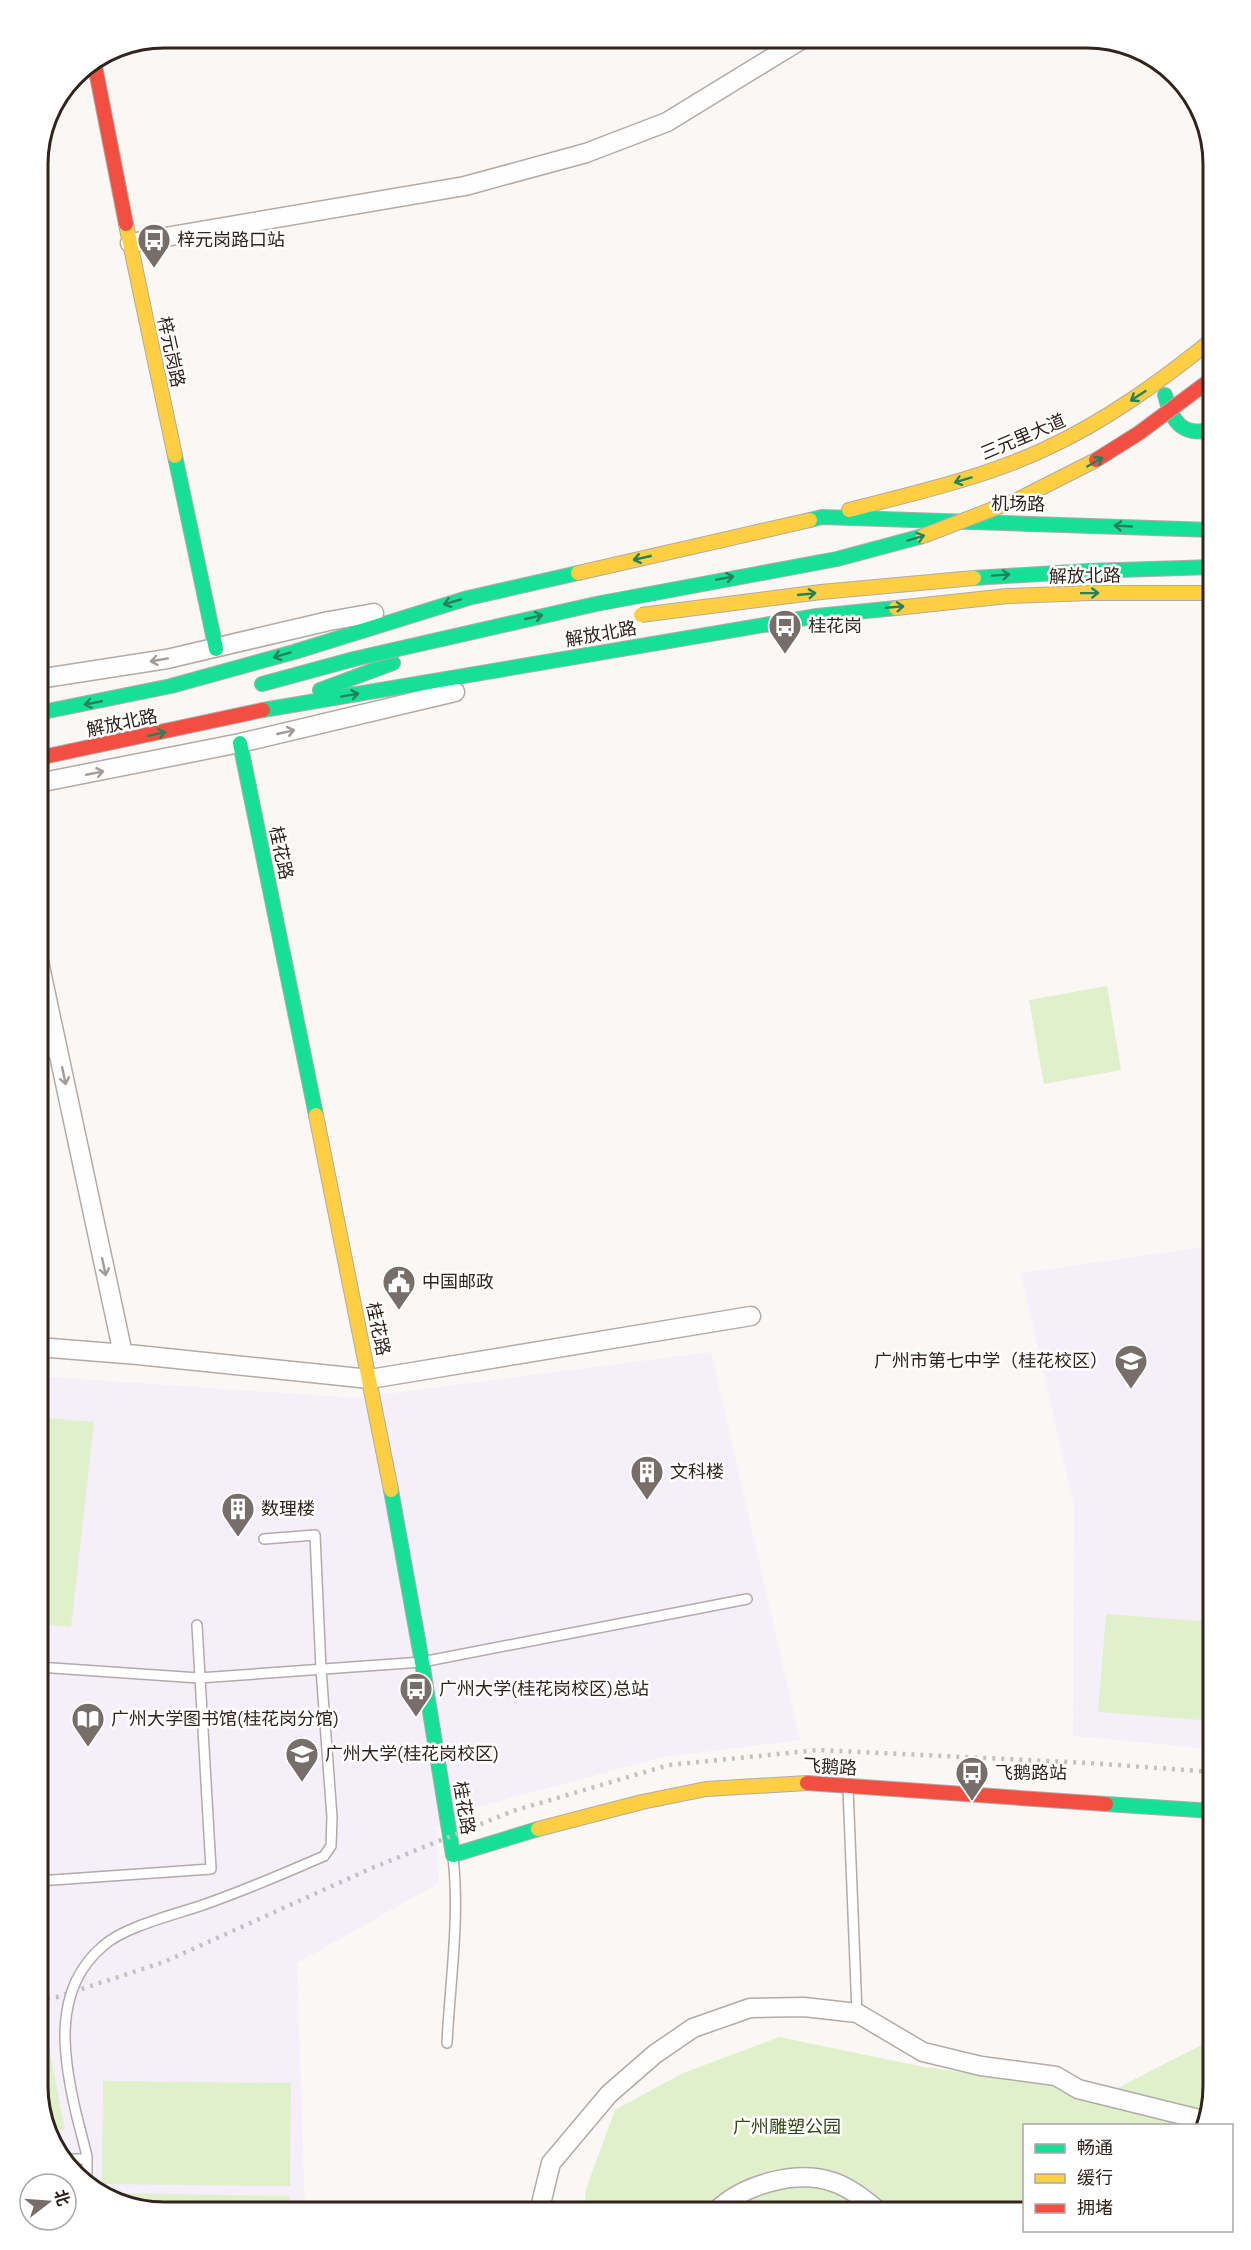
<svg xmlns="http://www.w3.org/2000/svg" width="1251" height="2250" font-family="'IBM Plex Sans','Noto Sans SC',sans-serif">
	<rect width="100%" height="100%" fill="#faf7f5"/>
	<path fill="#f5effa" d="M1213 1246V1749L1073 1736 1074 1506 1021 1273Z
		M711 1352 800 1740 663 1757 470 1809 436 1827 439 1883 297 1963 305 2212H156L93 2191 47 2135 38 2086V1376L354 1398Z"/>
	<path fill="#e0f0cb" d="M1107 986 1121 1070 1044 1084 1029 1000Z
		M38 1417 94 1422 71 1627 38 1624Z
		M1106 1614 1213 1622V1721L1098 1712Z
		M779 2037 924 2067 1108 2093 1213 2039V2087L1202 2125 1024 2126V2212H584L586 2189 615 2110 683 2073Z
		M48 2042 65 2130 46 2129 38 2086V2044Z
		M103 2081 291 2083 290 2186 102 2184Z
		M105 2193 289 2196V2212H156L105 2195Z"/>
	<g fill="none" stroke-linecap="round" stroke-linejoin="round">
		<g stroke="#b2aba6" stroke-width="12">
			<path id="lane" d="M264 1539 315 1535 321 1669 332 1817 331 1846 324 1856
				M38 1667 199 1678 422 1662 747 1599
				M848 1788 857 2013
				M38 1881 211 1869 197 1625
				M447 2043C450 1981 460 1920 453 1857
				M77 2117 87 2156V2184
				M67 2159H87"/>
		</g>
		<g stroke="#b2aba6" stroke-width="21">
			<path id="street" d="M130 243 465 186 586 153 667 122 804 38
				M38 679 167 659 329 621 374 613
				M38 783 240 743 455 692
				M38 957 123 1354
				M38 1050 57 1046
				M38 1347 138 1355 370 1379 751 1316
				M539 2212 551 2163 609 2094 655 2054 693 2028 750 2008 804 2007 857 2013 923 2052 981 2066 1056 2076 1078 2089 1203 2120
				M715 2212C742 2185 796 2169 833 2182 851 2188 866 2201 880 2212"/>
		</g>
		<g stroke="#b2aba6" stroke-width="16">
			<path id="fast" d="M1165 395C1172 422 1183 438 1213 429
				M175 456 216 649
				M810 520 822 517 1213 530
				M262 684 354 659
				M320 690 393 663
				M263 710 817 616 896 608
				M38 713 171 686 294 652 468 598 578 573
				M240 743 316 1115
				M391 1490 422 1662 453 1855 538 1829
				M1106 1804 1213 1811"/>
		</g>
		<g stroke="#b2aba6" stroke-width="16">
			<path id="slow" d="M126 224 175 456
				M849 510C915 493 983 478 1045 449 1106 421 1161 381 1213 339
				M578 573 810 520
				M896 608 1008 596 1090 593H1213
				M316 1115 391 1490
				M538 1829 642 1802 706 1789 807 1783"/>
		</g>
		<g stroke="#b2aba6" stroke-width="16">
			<path id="jam" d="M94 61 126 224
				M38 758 263 710
				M807 1783 1106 1804"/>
		</g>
		<use href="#lane" stroke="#fefefe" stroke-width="9"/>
		<use href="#street" stroke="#fefefe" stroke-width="18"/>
		<use href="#fast" stroke="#16e098" stroke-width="14"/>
		<use href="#slow" stroke="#ffcf43" stroke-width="14"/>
		<use href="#jam" stroke="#f24e42" stroke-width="14"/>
		<path stroke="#c4c1c0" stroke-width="4.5" stroke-dasharray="3 6" stroke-linecap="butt" d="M38 2000 57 1997 164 1962 372 1868 513 1811 669 1765 818 1750 1089 1763 1213 1772"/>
		<g stroke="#b2aba6" stroke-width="12" stroke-linecap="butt">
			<path id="lane-bridge" d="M77 2117C63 2059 51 1990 103 1946 124 1927 173 1915 200 1906 243 1891 283 1874 324 1856"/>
		</g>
		<g stroke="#b2aba6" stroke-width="16" stroke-linecap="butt">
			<path id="fast-bridge" d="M974 578 1088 571 1213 567
				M354 659 596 604 837 559 923 536"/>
		</g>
		<g stroke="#b2aba6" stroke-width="16" stroke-linecap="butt">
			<path id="slow-bridge" d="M923 536 1019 499 1096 460
				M641 615 821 592 974 578"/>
		</g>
		<g stroke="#b2aba6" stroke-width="16" stroke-linecap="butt">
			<path id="jam-bridge" d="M1096 460 1139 433 1213 378"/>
		</g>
		<use href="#lane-bridge" stroke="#fefefe" stroke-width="9"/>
		<use href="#fast-bridge" stroke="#16e098" stroke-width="14"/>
		<use href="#slow-bridge" stroke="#ffcf43" stroke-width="14"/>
		<use href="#jam-bridge" stroke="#f24e42" stroke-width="14"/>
	</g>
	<defs><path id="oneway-shaft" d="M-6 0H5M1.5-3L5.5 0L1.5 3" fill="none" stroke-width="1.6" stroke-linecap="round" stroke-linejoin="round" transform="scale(1.5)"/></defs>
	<g stroke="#24825a">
		<use href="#oneway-shaft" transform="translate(1138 396) rotate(147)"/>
		<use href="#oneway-shaft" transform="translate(1095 462) rotate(-30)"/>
		<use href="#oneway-shaft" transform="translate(963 480) rotate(163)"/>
		<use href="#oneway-shaft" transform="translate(1123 526) rotate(-177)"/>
		<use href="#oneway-shaft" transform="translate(916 538) rotate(-17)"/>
		<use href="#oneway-shaft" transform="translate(642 558) rotate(167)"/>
		<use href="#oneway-shaft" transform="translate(1001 575) rotate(-4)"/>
		<use href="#oneway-shaft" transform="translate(725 578) rotate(-11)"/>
		<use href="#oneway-shaft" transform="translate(1090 593) rotate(-1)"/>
		<use href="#oneway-shaft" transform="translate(807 594) rotate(-6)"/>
		<use href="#oneway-shaft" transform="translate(452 602) rotate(164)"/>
		<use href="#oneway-shaft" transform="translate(895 607) rotate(-5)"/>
		<use href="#oneway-shaft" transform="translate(534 617) rotate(-13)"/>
		<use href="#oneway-shaft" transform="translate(282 655) rotate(163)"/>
		<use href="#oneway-shaft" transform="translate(350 695) rotate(-10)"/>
		<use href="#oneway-shaft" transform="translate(93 703) rotate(169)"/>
		<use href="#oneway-shaft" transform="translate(157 734) rotate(-12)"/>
	</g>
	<g stroke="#a29c99">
		<use href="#oneway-shaft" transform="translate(159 660) rotate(170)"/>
		<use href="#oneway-shaft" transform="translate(286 732) rotate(-13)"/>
		<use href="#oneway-shaft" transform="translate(95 773) rotate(-11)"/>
		<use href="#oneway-shaft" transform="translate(64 1076) rotate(78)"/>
		<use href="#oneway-shaft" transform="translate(104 1267) rotate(78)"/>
	</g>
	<defs>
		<g id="bus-pin" transform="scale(1.725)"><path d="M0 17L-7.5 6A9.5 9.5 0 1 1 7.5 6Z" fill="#776e69" stroke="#fff"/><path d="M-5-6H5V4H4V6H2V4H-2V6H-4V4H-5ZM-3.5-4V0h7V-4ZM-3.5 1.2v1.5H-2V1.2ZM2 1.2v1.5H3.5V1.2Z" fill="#fff"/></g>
		<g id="civic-pin" transform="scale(1.725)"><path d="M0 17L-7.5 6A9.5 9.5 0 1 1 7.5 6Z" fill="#776e69" stroke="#fff"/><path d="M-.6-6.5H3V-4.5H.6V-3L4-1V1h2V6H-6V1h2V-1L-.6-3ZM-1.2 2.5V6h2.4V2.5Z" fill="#fff"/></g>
		<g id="school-pin" transform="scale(1.725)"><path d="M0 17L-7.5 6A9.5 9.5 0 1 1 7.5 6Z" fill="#776e69" stroke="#fff"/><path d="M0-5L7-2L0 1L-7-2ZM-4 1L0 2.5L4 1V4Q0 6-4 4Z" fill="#fff"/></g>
		<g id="building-pin" transform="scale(1.725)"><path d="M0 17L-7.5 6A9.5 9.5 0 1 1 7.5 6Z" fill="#776e69" stroke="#fff"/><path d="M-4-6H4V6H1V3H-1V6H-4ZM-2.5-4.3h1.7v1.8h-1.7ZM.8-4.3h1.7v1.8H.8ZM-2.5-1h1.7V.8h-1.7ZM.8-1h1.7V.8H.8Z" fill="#fff"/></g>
		<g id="library-pin" transform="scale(1.725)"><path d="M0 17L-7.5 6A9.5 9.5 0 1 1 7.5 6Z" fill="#776e69" stroke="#fff"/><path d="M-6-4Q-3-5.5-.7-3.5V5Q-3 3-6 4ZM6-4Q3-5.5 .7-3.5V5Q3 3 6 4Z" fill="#fff"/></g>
		<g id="university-pin" transform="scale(1.725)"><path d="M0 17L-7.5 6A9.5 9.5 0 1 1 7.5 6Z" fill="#776e69" stroke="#fff"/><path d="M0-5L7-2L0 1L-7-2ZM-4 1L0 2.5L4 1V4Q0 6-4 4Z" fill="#fff"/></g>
	</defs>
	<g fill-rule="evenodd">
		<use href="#bus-pin" x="154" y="240"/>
		<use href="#bus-pin" x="785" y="626"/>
		<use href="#civic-pin" x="399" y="1282"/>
		<use href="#school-pin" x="1131" y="1361"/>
		<use href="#building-pin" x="647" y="1472"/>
		<use href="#building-pin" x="238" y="1509"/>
		<use href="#bus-pin" x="416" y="1689"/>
		<use href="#library-pin" x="88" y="1719"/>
		<use href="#university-pin" x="302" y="1754"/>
		<use href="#bus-pin" x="972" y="1773"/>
	</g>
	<g text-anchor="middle" stroke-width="5" stroke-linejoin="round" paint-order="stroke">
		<g font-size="18" fill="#31241d" stroke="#fff" text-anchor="start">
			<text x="177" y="246">梓元岗路口站</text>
			<text x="808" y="632">桂花岗</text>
			<text x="422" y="1288">中国邮政</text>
			<text x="1108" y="1367" text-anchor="end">广州市第七中学（桂花校区）</text>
			<text x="670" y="1478">文科楼</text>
			<text x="261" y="1515">数理楼</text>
			<text x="439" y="1695">广州大学(桂花岗校区)总站</text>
			<text x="111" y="1725">广州大学图书馆(桂花岗分馆)</text>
			<text x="325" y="1760">广州大学(桂花岗校区)</text>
			<text x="995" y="1779">飞鹅路站</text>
		</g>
		<g font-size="18" fill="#31241d" stroke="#fff">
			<text transform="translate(171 352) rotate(78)" y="6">梓元岗路</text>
			<text transform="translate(1023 437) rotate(-23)" y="6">三元里大道</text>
			<text transform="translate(1018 504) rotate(1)" y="6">机场路</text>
			<text transform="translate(1085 576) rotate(-1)" y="6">解放北路</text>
			<text transform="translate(601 634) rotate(-10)" y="6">解放北路</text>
			<text transform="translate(122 723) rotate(-12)" y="6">解放北路</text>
			<text transform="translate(281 853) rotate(78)" y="6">桂花路</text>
			<text transform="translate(378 1329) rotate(78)" y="6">桂花路</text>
			<text transform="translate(830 1767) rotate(3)" y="6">飞鹅路</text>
			<text transform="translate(464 1808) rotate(81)" y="6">桂花路</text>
		</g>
		<g font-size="18" fill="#344a17" stroke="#fff">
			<text x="787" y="2133">广州雕塑公园</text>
		</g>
	</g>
	<path d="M0 0H1251V2250H0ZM164 48H1087A116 116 0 0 1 1203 164V2086A116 116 0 0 1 1087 2202H164A116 116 0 0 1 48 2086V164A116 116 0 0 1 164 48Z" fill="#fff" fill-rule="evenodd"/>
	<path fill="none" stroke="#31241d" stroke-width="3" d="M164 48H1087A116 116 0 0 1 1203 164V2086A116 116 0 0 1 1087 2202H164A116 116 0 0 1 48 2086V164A116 116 0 0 1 164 48Z"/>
	<rect x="1023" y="2124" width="210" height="108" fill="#ffffff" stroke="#ada7a5" stroke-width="1.5"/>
	<rect x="1035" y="2144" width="30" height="9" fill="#16e098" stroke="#ada7a5" stroke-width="1.5"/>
	<text x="1077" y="2154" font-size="18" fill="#31241d">畅通</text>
	<rect x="1035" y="2174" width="30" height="9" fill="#ffcf43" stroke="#ada7a5" stroke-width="1.5"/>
	<text x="1077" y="2184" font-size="18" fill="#31241d">缓行</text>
	<rect x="1035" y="2204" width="30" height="9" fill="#f24e42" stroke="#ada7a5" stroke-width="1.5"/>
	<text x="1077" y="2214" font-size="18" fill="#31241d">拥堵</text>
	<g transform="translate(48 2202) rotate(73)"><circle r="28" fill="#ffffff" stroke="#ada7a5" stroke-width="1.5"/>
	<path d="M0-4.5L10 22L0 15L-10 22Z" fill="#776e69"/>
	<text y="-9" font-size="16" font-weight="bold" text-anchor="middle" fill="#31241d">北</text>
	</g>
</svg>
